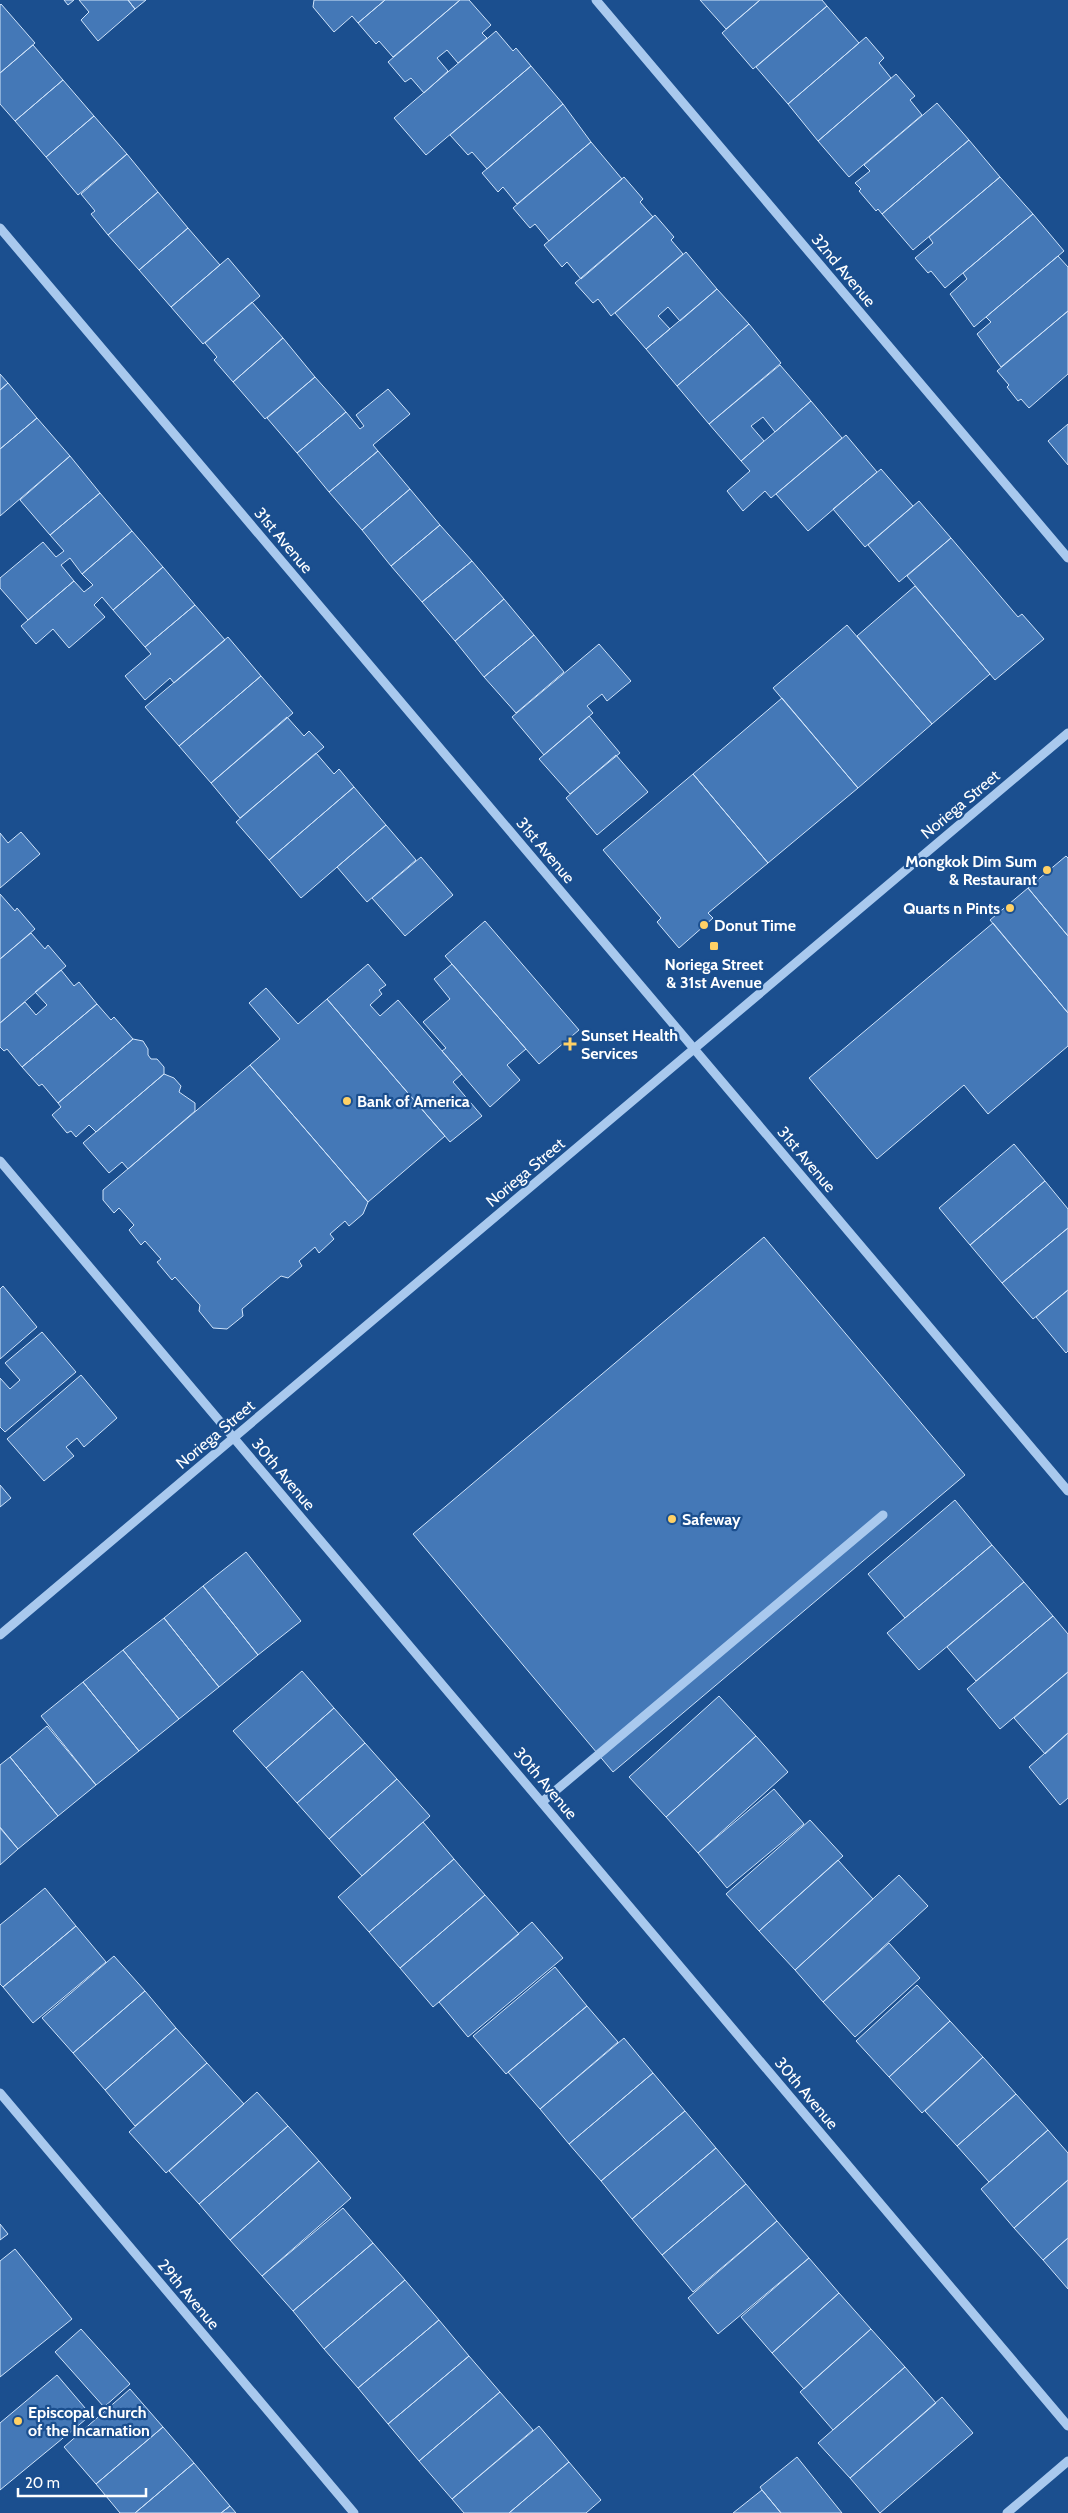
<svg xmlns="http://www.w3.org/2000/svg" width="1068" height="2513" font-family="Cabin,sans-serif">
	<rect width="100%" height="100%" fill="#1b4f8f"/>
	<path fill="#4478b7" stroke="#cfe3fa" d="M64 0H74L68 5Z
		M79 0H128L135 9 98 41 81 20 89 12Z
		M128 0H146L135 9Z
		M314 0H385L358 23 352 16 334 32 313 7Z
		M385 0H460L393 57 379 41 376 44 358 23Z
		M460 0H469L491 25 482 33 487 38 458 63 447 50 437 58 448 71 424 93 411 78 405 82 388 62Z
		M700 0H760L726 29Z
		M760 0H822L827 6 753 69 722 33Z
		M1 4 35 43 0 73V5Z
		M827 6 859 43 788 104 756 67Z
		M496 31 513 51 516 48 531 66 426 155 394 118Z
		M866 37 884 58 879 63 891 78 818 141 788 104Z
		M33 45 63 80 15 121 0 104V73Z
		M531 66 563 104 487 169 472 152 468 155 450 135Z
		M896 74 915 96 910 100 922 115 849 177 818 141Z
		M63 80 94 116 46 157 15 121Z
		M937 103 969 140 882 214 878 209 876 211 859 191 861 189 855 183 870 171 864 165Z
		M563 104 591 142 517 204 503 187 498 192 482 173Z
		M94 116 127 154 78 195 46 157Z
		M969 140 1000 177 913 250 882 214Z
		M591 142 622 179 549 241 535 224 530 228 513 208Z
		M127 154 158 192 108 235 91 214 95 211 81 194Z
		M624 177 643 199 640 202 653 217 581 279 567 262 562 267 544 245Z
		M1000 177 1033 214 945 288 931 271 928 273 915 258 933 243 929 237Z
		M158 192 188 228 139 270 108 235Z
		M1033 214 1064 251 974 327 950 294 967 279 963 273Z
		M655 215 674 237 671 240 683 254 611 316 598 299 593 303 575 283Z
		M188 228 220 265 171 307 139 270Z
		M686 252 717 289 680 321 668 307 658 316 670 329 646 349 615 313Z
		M1058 256 1068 267V311L1001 367 977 334 991 322 986 317Z
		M228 258 260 296 203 344 171 307Z
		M717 289 749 324 677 386 646 349Z
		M252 302 283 338 233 382 214 360 217 357 205 343Z
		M1068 311V374L1029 408 1021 399 1018 401 1007 387 1009 385 997 371Z
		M749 324 781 363 709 424 677 386Z
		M283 338 315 377 265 419 233 382Z
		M780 365 811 401 775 432 763 417 751 426 764 441 741 461 709 424Z
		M0 374 8 383 0 390Z
		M315 377 346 412 297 453 267 418Z
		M8 383 37 418 0 449V390Z
		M388 389 410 414 373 445 378 451 329 492 297 453 346 412 360 429 364 426 356 415Z
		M811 401 842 438 771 498 765 491 743 511 727 491 750 471 741 461Z
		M37 418 70 456 0 516V449Z
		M1068 424V465L1048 441Z
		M846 435 877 472 808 531 776 494Z
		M378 451 410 489 362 530 329 492Z
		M70 456 100 493 50 535 20 500Z
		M881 469 913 506 865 547 833 509Z
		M410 489 440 525 391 566 362 530Z
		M100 493 132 531 82 574 70 558 61 565 74 581 28 620 0 588V578L43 542 56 557 64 551 50 535Z
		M919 501 951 538 899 582 868 545Z
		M440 525 472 561 422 602 391 566Z
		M132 531 163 567 113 610 102 597 94 605 105 617 69 648 53 629 36 644 21 626 74 581 84 592 93 585 82 574Z
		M951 538 1018 617 1022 614 1044 639 995 680 907 576Z
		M472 561 504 599 455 641 422 602Z
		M163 567 195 605 145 647 113 610Z
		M915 586 990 674 932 724 857 636Z
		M504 599 534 635 484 677 455 641Z
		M195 605 225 640 174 683 170 678 145 700 125 676 151 654 145 647Z
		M847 625 932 724 858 788 773 688Z
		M534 635 564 672 516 713 484 677Z
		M228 637 261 676 179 746 145 707Z
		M599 644 631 681 607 701 602 694 587 706 593 713 544 755 512 717Z
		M261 676 293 713 211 783 179 746Z
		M782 698 858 788 768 863 693 774Z
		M589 716 620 753 570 794 539 759Z
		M287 717 304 736 309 731 324 747 240 818 211 783Z
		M316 753 334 774 339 769 354 787 269 860 236 822Z
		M616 755 648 792 597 835 566 798Z
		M693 774 768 863 708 913 713 918 679 948 657 922 661 918 603 850Z
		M354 787 386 825 301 898 269 860Z
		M386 825 416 860 367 902 337 867Z
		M21 832 40 854 0 888V833L8 843Z
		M1066 856 1068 858V936L1028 888Z
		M421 857 453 895 405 936 372 898Z
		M1028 888 1068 936V1013L990 920Z
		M0 894 15 911 17 908 35 929 0 959Z
		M485 921 579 1030 539 1064 445 956Z
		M993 923 1068 1013V1046L988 1114 964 1085 877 1159 809 1078Z
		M31 933 45 949 48 945 66 966 0 1023V959Z
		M368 964 386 985 379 990 382 994 370 1005 380 1016 398 1000 462 1074 453 1082 482 1116 450 1142 327 999Z
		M452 964 526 1049 507 1065 520 1080 490 1107 442 1051 446 1048 423 1022 450 999 434 979Z
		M61 970 74 986 79 982 97 1004 22 1067 7 1049 4 1051 0 1047V1023L25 1002 36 1015 47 1005 35 992Z
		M266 988 298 1024 327 999 445 1136 368 1202 250 1065 280 1039 249 1003Z
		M97 1004 111 1020 114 1017 133 1039 58 1103 42 1084 39 1086 22 1067Z
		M133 1039 143 1041 148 1049V1055L151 1059H157L164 1067V1074L96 1132 89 1125 76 1137 71 1131 67 1133 52 1115 61 1107 58 1103Z
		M250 1065 368 1202 363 1214 349 1226 345 1221 330 1234 334 1239 319 1253 315 1247 299 1261 302 1266 288 1278 281 1276 242 1309 243 1316 227 1329 213 1328 199 1311 200 1305 175 1277 172 1280 157 1262 161 1259 145 1241 141 1245 129 1230 134 1225 119 1208 114 1213 103 1200V1190Z
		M164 1074 174 1078 181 1086 179 1092 195 1103V1111L128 1169 122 1162 109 1173 83 1143Z
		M1014 1144 1045 1181 970 1245 939 1208Z
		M1045 1181 1068 1209V1228L1002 1283 970 1245Z
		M1068 1228V1290L1033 1319 1002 1283Z
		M764 1237 965 1475 613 1772 413 1534Z
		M3 1286 37 1327 0 1359V1289Z
		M1068 1290V1351L1066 1353 1036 1317Z
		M42 1332 76 1372 5 1432 0 1427V1378L10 1389 20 1380 5 1363Z
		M81 1375 117 1418 84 1447 77 1438 66 1447 74 1456 44 1481 7 1439Z
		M0 1485 11 1498 0 1507Z
		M955 1500 992 1545 905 1618 868 1574Z
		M992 1545 1024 1582 919 1670 887 1633Z
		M246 1552 301 1621 258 1655 203 1586Z
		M1024 1582 1053 1616 976 1681 947 1647Z
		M203 1586 258 1655 219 1687 164 1618Z
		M1053 1616 1068 1634V1672L1000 1729 967 1689Z
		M164 1618 219 1687 179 1719 123 1650Z
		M123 1650 179 1719 139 1751 83 1682Z
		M302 1671 334 1708 266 1768 233 1731Z
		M1068 1672V1733L1045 1754 1014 1718Z
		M83 1682 139 1751 96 1785 41 1716Z
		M719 1696 756 1736 666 1817 629 1777Z
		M334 1708 365 1743 297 1803 266 1768Z
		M47 1726 96 1785 58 1816 10 1757Z
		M1068 1733V1798L1060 1805 1029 1767Z
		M756 1736 788 1772 698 1853 666 1817Z
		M365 1743 397 1779 329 1839 297 1803Z
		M10 1757 58 1816 18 1849 0 1827V1765Z
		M397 1779 430 1816 362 1876 329 1839Z
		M774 1789 804 1824 727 1888 698 1853Z
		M810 1820 843 1856 759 1931 726 1894Z
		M423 1822 454 1859 369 1932 338 1897Z
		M0 1828 18 1849 0 1865Z
		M454 1859 485 1895 400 1968 369 1932Z
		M838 1860 873 1899 795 1970 759 1931Z
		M899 1875 928 1906 823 2002 795 1970Z
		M45 1888 76 1926 3 1987 0 1984V1925Z
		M485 1895 519 1934 433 2007 400 1968Z
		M532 1922 563 1958 468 2037 439 2002Z
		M76 1926 106 1962 33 2023 3 1987Z
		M889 1943 920 1978 855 2037 823 2002Z
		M114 1956 145 1991 73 2053 42 2018Z
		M555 1967 587 2006 506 2074 473 2036Z
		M917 1985 950 2021 889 2077 856 2041Z
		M145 1991 176 2028 105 2090 73 2053Z
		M587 2006 618 2042 540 2109 508 2072Z
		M950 2021 983 2057 922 2113 889 2077Z
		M176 2028 207 2063 135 2126 105 2090Z
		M624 2038 653 2073 569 2144 540 2109Z
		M983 2057 1016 2094 957 2146 925 2111Z
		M207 2063 244 2104 166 2173 129 2132Z
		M653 2073 685 2111 601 2181 569 2144Z
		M257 2092 288 2126 199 2204 169 2171Z
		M1016 2094 1048 2130 989 2182 957 2146Z
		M685 2111 716 2148 632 2219 601 2181Z
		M288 2126 319 2161 230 2240 199 2204Z
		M1048 2130 1068 2153V2180L1014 2228 981 2189Z
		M716 2148 746 2184 662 2255 632 2219Z
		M319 2161 351 2198 262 2276 230 2240Z
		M1068 2180V2238L1043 2260 1014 2228Z
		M746 2184 777 2221 693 2292 662 2255Z
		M343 2208 373 2243 293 2311 262 2276Z
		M777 2221 809 2258 718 2334 688 2298Z
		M0 2224 8 2234 0 2240Z
		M1068 2238V2289L1043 2260Z
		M373 2243 405 2280 324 2349 293 2311Z
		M15 2249 72 2319 0 2377V2261Z
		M809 2258 839 2293 772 2353 741 2317Z
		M405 2280 439 2320 358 2388 324 2349Z
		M839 2293 871 2329 804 2389 772 2353Z
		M439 2320 469 2356 388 2424 358 2388Z
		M81 2329 130 2384 104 2407 55 2352Z
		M871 2329 905 2367 833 2430 800 2392Z
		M469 2356 500 2392 419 2461 388 2424Z
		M905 2367 936 2403 850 2478 818 2443Z
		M57 2375 91 2415 0 2490V2423Z
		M130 2389 163 2427 96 2484 64 2447Z
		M500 2392 533 2430 452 2499 419 2461Z
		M942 2397 973 2433 880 2513 850 2478Z
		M539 2426 569 2462 509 2513H464L452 2499Z
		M163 2427 194 2463 135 2513H120L96 2484Z
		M797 2457 842 2513H781L762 2490 760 2487Z
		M569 2462 601 2500 586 2513H509Z
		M194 2463 230 2506 221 2513H135Z
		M762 2490 781 2513H733Z
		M230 2506 236 2513H221Z"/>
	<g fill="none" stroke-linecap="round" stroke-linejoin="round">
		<path stroke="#a9c9ee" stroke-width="9" d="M596 0 1068 558
			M0 228 1068 1491
			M0 1161 1068 2426
			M0 1635 1068 733
			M542 1802 883 1515
			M0 2093 354 2513
			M1007 2513 1068 2461"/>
	</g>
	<g fill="#ffd166" stroke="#1b4f8f" stroke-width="2">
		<circle cx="1047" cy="870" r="5"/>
		<circle cx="1010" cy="908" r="5"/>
		<circle cx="704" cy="925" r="5"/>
		<rect x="709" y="941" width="10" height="10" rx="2.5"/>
		<path d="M567.5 1036.5h5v5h5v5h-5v5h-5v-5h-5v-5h5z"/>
		<circle cx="347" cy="1101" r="5"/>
		<circle cx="672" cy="1519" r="5"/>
		<circle cx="18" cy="2421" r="5"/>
	</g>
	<g text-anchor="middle" stroke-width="4.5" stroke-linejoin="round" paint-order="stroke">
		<g font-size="16" fill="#fff" stroke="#1b4f8f">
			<text transform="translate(844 270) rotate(50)" y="6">32nd Avenue</text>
			<text transform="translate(284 540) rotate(50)" y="6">31st Avenue</text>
			<text transform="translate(960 804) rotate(-40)" y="6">Noriega Street</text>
			<text transform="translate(546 850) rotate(50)" y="6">31st Avenue</text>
			<text transform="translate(807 1159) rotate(50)" y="6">31st Avenue</text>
			<text transform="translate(525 1172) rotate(-40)" y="6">Noriega Street</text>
			<text transform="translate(215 1434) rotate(-40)" y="6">Noriega Street</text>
			<text transform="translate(284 1474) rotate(50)" y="6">30th Avenue</text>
			<text transform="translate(546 1783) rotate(50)" y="6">30th Avenue</text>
			<text transform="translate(807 2093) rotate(50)" y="6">30th Avenue</text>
			<text transform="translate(189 2294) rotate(50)" y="6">29th Avenue</text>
		</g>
		<g font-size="16" font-weight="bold" fill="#fff" stroke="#1b4f8f" text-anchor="start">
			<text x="1037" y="867" text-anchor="end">Mongkok Dim Sum<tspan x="1037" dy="18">&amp; Restaurant</tspan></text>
			<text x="1000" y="914" text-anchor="end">Quarts n Pints</text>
			<text x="714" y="931">Donut Time</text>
			<text x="714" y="970" text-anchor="middle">Noriega Street<tspan x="714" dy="18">&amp; 31st Avenue</tspan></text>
			<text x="581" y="1041">Sunset Health<tspan x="581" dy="18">Services</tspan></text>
			<text x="357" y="1107">Bank of America</text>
			<text x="682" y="1525">Safeway</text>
			<text x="28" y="2418">Episcopal Church<tspan x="28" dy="18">of the Incarnation</tspan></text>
		</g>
	</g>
	<path d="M18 2488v8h128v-8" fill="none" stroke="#ffffff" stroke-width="2.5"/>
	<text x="25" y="2488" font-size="15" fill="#ffffff" stroke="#1b4f8f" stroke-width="4" paint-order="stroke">20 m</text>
</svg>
